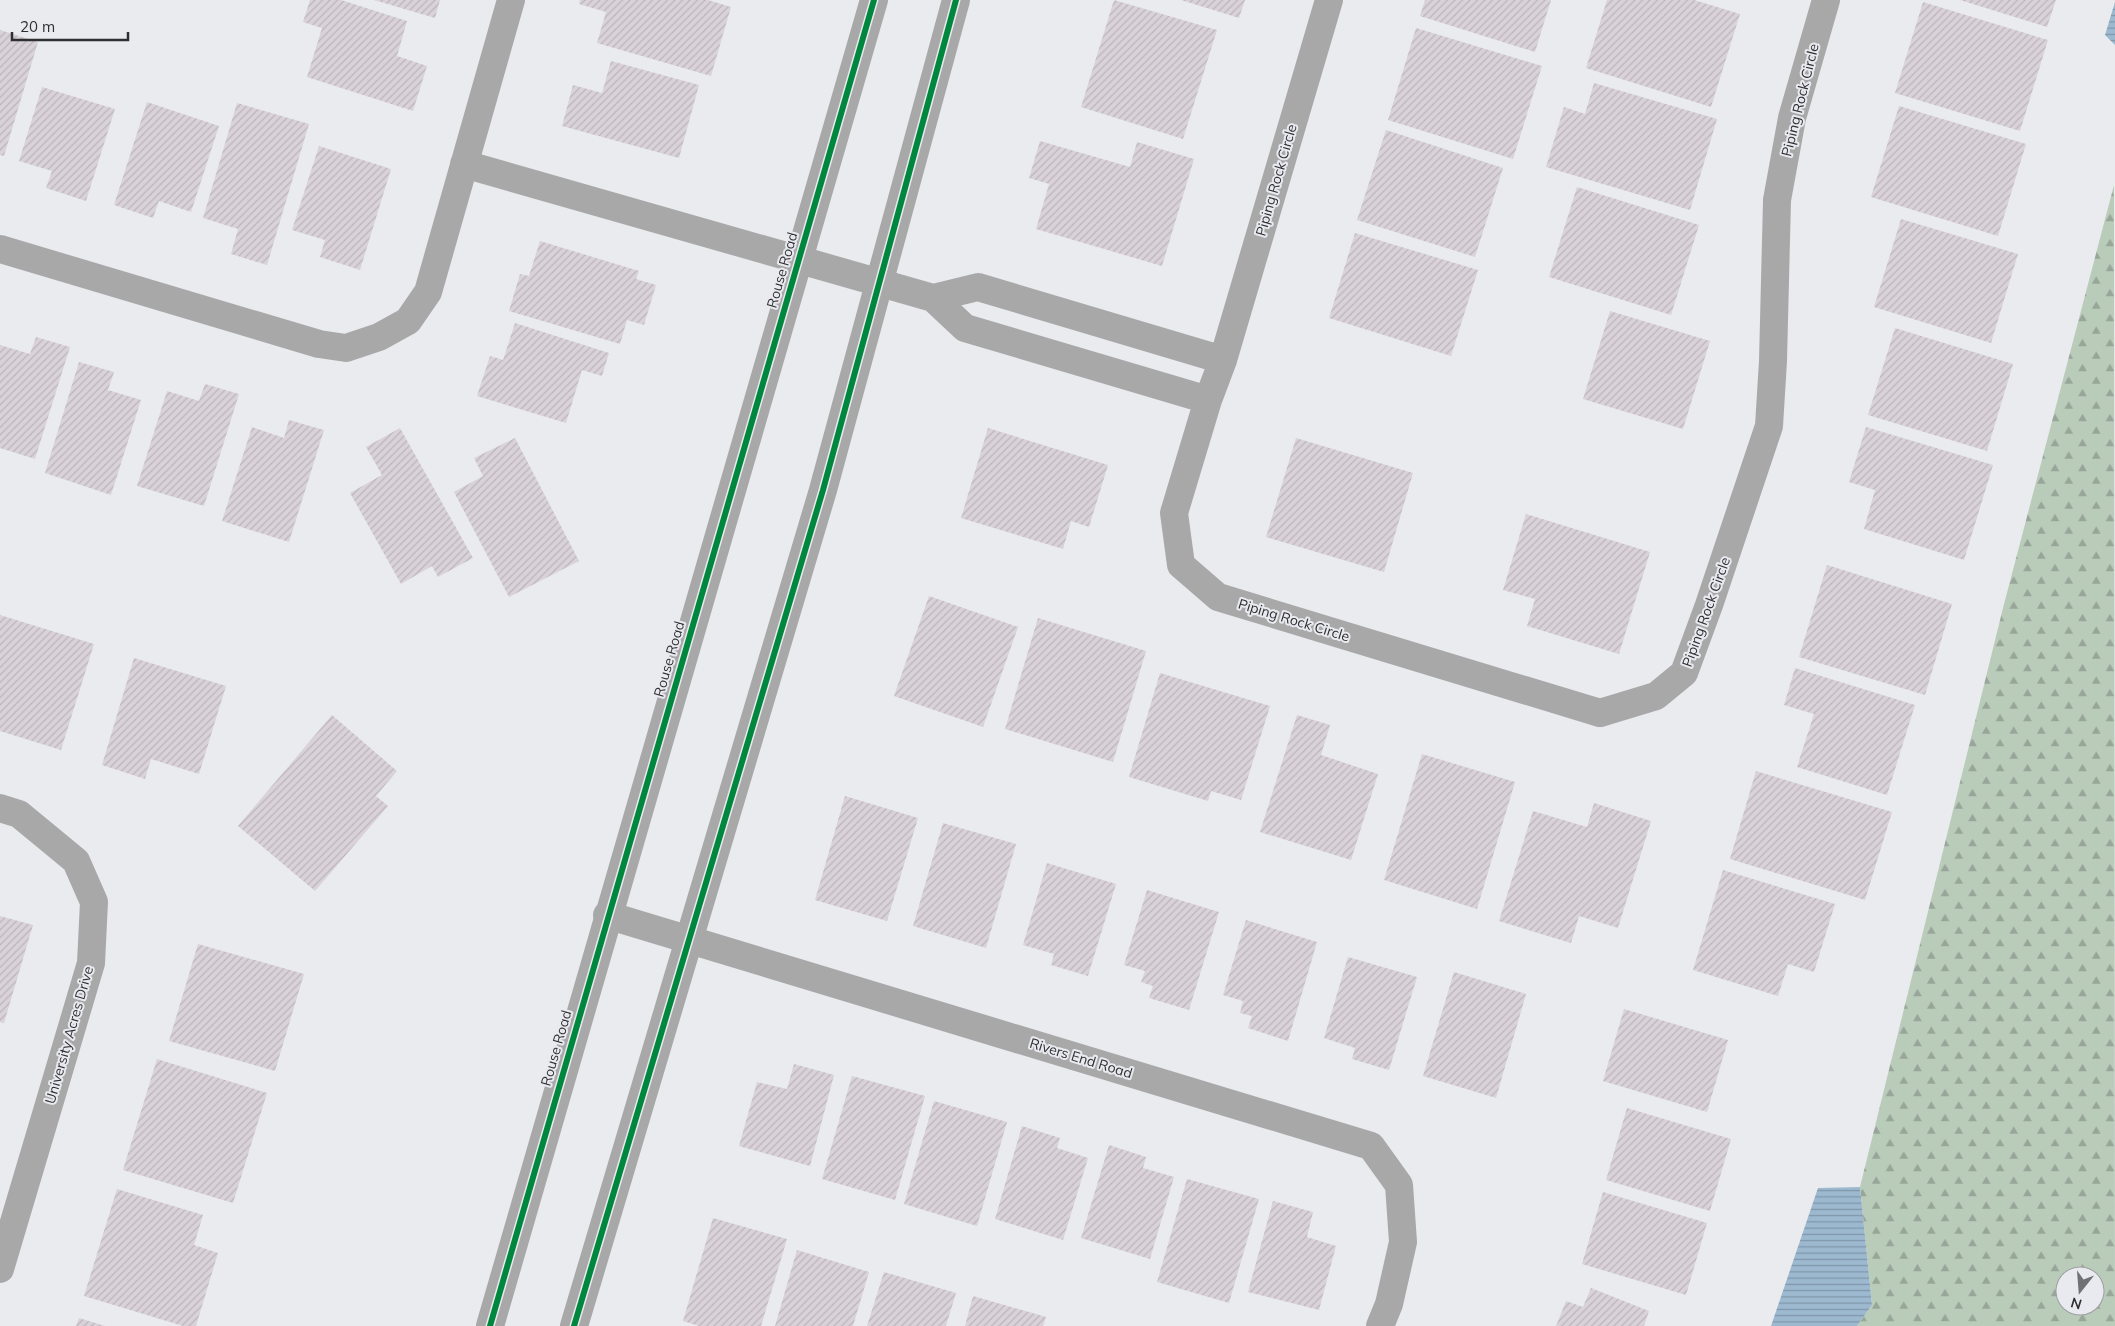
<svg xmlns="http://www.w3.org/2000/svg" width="2115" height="1326" font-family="Mulish,sans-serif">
	<defs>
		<pattern id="forest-firs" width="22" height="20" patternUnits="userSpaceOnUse" patternTransform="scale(1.25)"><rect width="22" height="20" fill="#b9ccba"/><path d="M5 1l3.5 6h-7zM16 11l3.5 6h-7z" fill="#97a698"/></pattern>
		<pattern id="water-rules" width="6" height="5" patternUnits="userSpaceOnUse" patternTransform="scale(1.25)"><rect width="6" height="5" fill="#9cb9d0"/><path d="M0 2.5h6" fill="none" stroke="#8097a9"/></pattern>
		<pattern id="building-hatch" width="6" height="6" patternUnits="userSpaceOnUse" patternTransform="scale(1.25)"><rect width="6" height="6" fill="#dad2d9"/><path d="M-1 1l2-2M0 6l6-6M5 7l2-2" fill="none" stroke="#bbb5bb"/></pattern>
	</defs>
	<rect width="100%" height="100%" fill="#eaebef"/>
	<path fill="url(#forest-firs)" fill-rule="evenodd" d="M2114 185 2115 1326H1857L1872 1305 1860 1187 2003 608ZM2065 1276H2095V1306H2065Z"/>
	<path fill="url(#water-rules)" d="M2115 2V45L2105 35Z
		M1860 1187 1872 1305 1857 1326H1771L1818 1188Z"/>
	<path fill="url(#building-hatch)" d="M310 0H341L407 21 397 56 427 66 413 111 307 77 322 28 303 22Z
		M374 0H440L435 18Z
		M580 0H708L731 7 711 76 597 43 606 12 579 4Z
		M1114 0 1217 30 1183 139 1081 107Z
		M1181 0H1245L1239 18Z
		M1425 0H1551L1535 52 1420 16Z
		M1607 0H1694L1740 14 1711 107 1586 68Z
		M1960 0H2056L2047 27Z
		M1923 2 2048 40 2020 131 1895 93Z
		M1416 28 1542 66 1513 159 1388 120Z
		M0 30 38 42 4 156 0 155Z
		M611 61 699 85 679 158 562 126 573 85 602 93Z
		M1594 83 1717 119 1690 210 1546 167 1564 107 1585 114Z
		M42 87 115 109 86 201 46 188 52 171 19 161Z
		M147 102 219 126 191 212 159 201 153 218 114 205Z
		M237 103 309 124 267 265 231 254 238 229 203 218Z
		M1899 106 2026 144 1998 236 1871 197Z
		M1386 130 1503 168 1475 257 1357 220Z
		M1040 141 1130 167 1137 142 1194 159 1162 266 1036 229 1049 184 1029 178Z
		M319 146 391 169 360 270 320 257 325 240 292 230Z
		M1577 187 1699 225 1671 315 1549 277Z
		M1901 219 2018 254 1991 343 1874 307Z
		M1355 233 1478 270 1451 356 1329 318Z
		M540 241 639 271 636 279 656 285 644 325 627 320 620 344 509 311 520 274 529 276Z
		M1610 311 1710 341 1683 429 1583 399Z
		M515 323 609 353 602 376 582 370 566 423 477 396 490 356 503 360Z
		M1895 328 2013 364 1987 451 1868 415Z
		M36 337 70 347 35 459 0 448V345L30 354Z
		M79 362 114 372 108 390 141 400 111 495 45 473Z
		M205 384 239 394 204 506 137 486 167 391 199 401Z
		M289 420 324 430 289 542 222 521 252 427 284 438Z
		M1866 427 1993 465 1964 560 1864 529 1875 490 1849 482Z
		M400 428 473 558 438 577 432 566 401 584 350 493 382 475 366 447Z
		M988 428 1108 465 1089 527 1071 521 1063 549 961 518Z
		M515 438 579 561 509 597 454 492 483 476 474 458Z
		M1296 438 1413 473 1384 572 1266 537Z
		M1526 514 1650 552 1619 654 1527 626 1535 599 1503 590Z
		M1827 565 1952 604 1925 695 1799 657Z
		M929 596 1018 627 983 727 894 696Z
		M0 615 94 644 61 750 0 731Z
		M1038 618 1146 651 1113 762 1005 729Z
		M134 658 226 686 199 774 151 759 145 779 102 765Z
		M1795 668 1915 705 1887 795 1797 767 1814 714 1784 705Z
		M1160 673 1270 706 1241 800 1211 791 1208 801 1129 777Z
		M332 715 397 771 376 796 388 806 315 891 238 826Z
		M1297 715 1330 725 1321 755 1378 774 1351 860 1260 832Z
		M1422 754 1515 782 1477 909 1384 880Z
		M1756 771 1892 812 1865 900 1730 859Z
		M845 796 918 818 887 921 815 900Z
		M1594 803 1651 821 1618 928 1579 916 1571 943 1499 921 1533 811 1587 827Z
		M943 823 1016 844 986 948 913 926Z
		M1047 863 1116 884 1088 976 1051 965 1054 954 1023 945Z
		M1723 870 1835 904 1814 972 1788 964 1778 996 1693 970Z
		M1147 890 1219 912 1189 1010 1149 998 1153 986 1141 982 1145 971 1124 965Z
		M0 916 33 925 4 1023 0 1022Z
		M1246 920 1317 942 1288 1041 1248 1028 1252 1016 1240 1013 1243 1001 1223 995Z
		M198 944 304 974 275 1071 169 1041Z
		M1348 957 1417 977 1389 1070 1352 1059 1355 1048 1324 1038Z
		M1454 972 1526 994 1496 1098 1423 1076Z
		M1624 1009 1728 1040 1707 1112 1603 1081Z
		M157 1059 267 1093 233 1203 123 1170Z
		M794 1064 834 1075 810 1166 739 1146 757 1082 787 1089Z
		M852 1076 925 1096 895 1200 822 1179Z
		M934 1101 1007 1122 977 1226 904 1204Z
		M1627 1108 1731 1139 1710 1211 1606 1180Z
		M1022 1126 1060 1138 1057 1148 1088 1158 1063 1240 995 1219Z
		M1109 1145 1146 1157 1143 1168 1174 1177 1150 1259 1081 1238Z
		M1187 1179 1259 1199 1229 1303 1157 1282Z
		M117 1189 203 1215 194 1245 218 1253 196 1326H183L84 1296Z
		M1603 1192 1707 1223 1686 1295 1582 1264Z
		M1273 1201 1313 1212 1307 1237 1336 1246 1319 1310 1248 1292Z
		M713 1218 787 1239 761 1326H699L683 1321Z
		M797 1250 869 1272 853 1326H775Z
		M884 1272 956 1293 946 1326H867Z
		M1591 1288 1649 1311 1644 1326H1556L1566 1301 1583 1307Z
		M973 1296 1046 1317 1043 1326H965Z
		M79 1318 105 1326H76Z"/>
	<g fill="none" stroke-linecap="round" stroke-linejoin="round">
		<path stroke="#a9a8a9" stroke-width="28" d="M1329 0 1223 360 1208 400 1174 513 1181 565 1218 597 1600 713 1656 696 1684 673 1709 605 1769 426 1773 361 1777 200 1792 118 1826 0
			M464 164 933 298 965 328 1208 400
			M0 249 319 344 346 348 379 337 408 321 428 292 511 0
			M933 298 978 287 1223 360
			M0 808 19 814 76 861 94 902 91 963 0 1269
			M607 915 1371 1146 1399 1185 1403 1242 1389 1304 1380 1326"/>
		<path stroke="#a9a8a9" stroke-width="28" d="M490 1326 874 0
			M574 1326 823 490 956 0"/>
		<g stroke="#e9eaf0" stroke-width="9">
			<path id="cycleway" d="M490 1326 874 0
				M574 1326 823 490 956 0"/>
		</g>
		<use href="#cycleway" stroke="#00873e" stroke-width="6"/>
	</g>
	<g text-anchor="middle" stroke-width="4" stroke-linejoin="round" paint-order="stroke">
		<g font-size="14" fill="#2f2f32" stroke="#e9eaf0">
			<text transform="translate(1800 100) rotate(-76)" y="5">Piping Rock Circle</text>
			<text transform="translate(1276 180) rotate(-74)" y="5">Piping Rock Circle</text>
			<text transform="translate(782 270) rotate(-74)" y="5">Rouse Road</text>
			<text transform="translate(1706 612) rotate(-70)" y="5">Piping Rock Circle</text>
			<text transform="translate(1294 620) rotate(17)" y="5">Piping Rock Circle</text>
			<text transform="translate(669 659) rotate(-74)" y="5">Rouse Road</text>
			<text transform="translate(69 1035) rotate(-74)" y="5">University Acres Drive</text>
			<text transform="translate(556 1048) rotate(-74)" y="5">Rouse Road</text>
			<text transform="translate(1081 1058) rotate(17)" y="5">Rivers End Road</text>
		</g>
	</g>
	<g transform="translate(2080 1291) rotate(197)"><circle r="24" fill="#e9eaf0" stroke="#9f9fa4"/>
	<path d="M0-4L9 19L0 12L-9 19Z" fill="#707174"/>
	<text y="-8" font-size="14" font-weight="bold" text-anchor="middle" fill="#2f2f32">N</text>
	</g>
	<path d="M12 32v8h116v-8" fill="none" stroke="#2f2f32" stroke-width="2.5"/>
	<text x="20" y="32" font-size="15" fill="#2f2f32" stroke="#e9eaf0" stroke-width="4" paint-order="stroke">20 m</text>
</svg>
